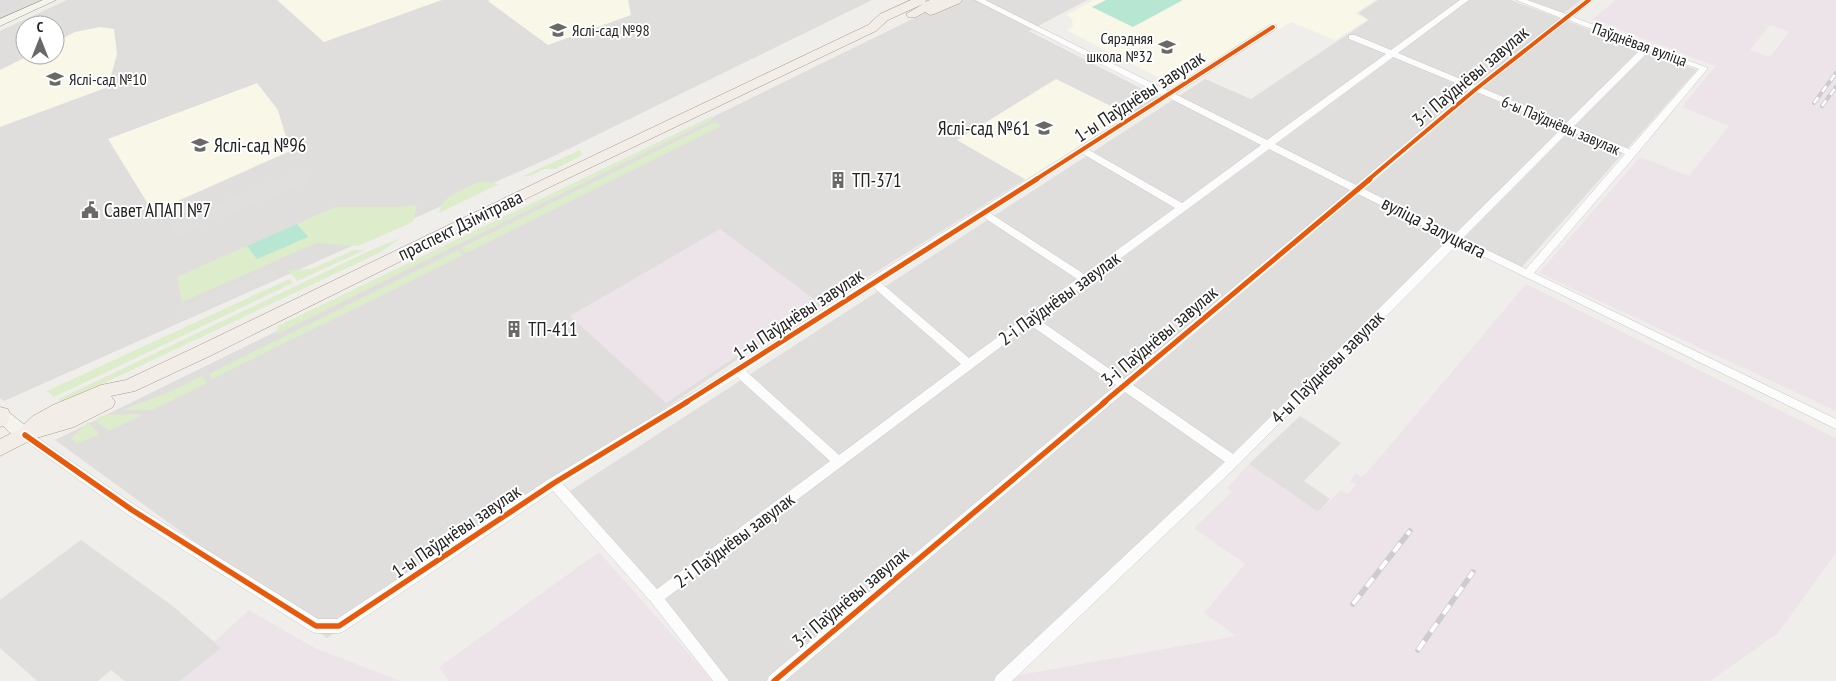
<svg xmlns="http://www.w3.org/2000/svg" width="1836" height="681" font-family="'PT Sans Narrow',sans-serif">
	<rect width="100%" height="100%" fill="#f0eeeb"/>
	<path fill="#dfdedc" fill-rule="evenodd" d="M0 0H42L0 19Z
		M67 0H872L554 156 4 401 0 398V31ZM25 25H55V55H25Z
		M951 0H1087L1029 31 1158 97 763 342 327 638 55 440Z
		M1378 0H1511L1697 70 1521 268 1453 235 1226 460 996 681H728L570 491 1205 79 1251 99 1369 20 1358 13Z
		M1528 0H1581L1564 13Z"/>
	<path fill="#ede4e9" fill-rule="evenodd" d="M1616 0H1836V411L1539 273 1640 157 1689 176 1729 126 1682 107 1715 66 1593 19ZM1770 25 1789 32 1770 57 1750 50Z
		M720 229 818 302 666 403 570 316Z
		M1526 284 1836 438V553L1777 634 1710 681H1011L1015 676 1236 636 1204 613 1245 564 1194 528 1232 492 1227 488 1249 464 1318 512 1341 490 1348 494 1356 485 1350 481 1356 473 1362 477 1382 455Z
		M599 552 713 681H449L439 667Z
		M249 610 315 648 400 681H180L220 648 214 642Z"/>
	<path fill="#f8f7e8" d="M277 0H442L324 42Z
		M490 0H628L631 15 548 45 488 1Z
		M1094 0H1376L1355 13 1367 20 1335 40 1291 22 1279 29 1268 25 1175 86 1066 30 1073 26 1072 19 1066 15Z
		M100 27 114 29 117 54 108 87 0 127V70L30 55H55V42L75 32Z
		M1056 79 1131 116 1028 181 957 140Z
		M257 83 278 110 290 151 153 212 108 139Z"/>
	<path fill="#ddeccb" d="M710 117 715 118 275 335 278 326Z
		M715 122 721 126 466 253 461 248Z
		M580 150 582 154 579 157 555 169H544L532 175 521 177Z
		M481 181 499 184 439 213C443 194 465 189 481 181Z
		M417 205 413 222 358 246 316 243 182 302 177 277 247 246 257 259 308 236 297 224 335 207H398Z
		M401 238 381 252 62 403 59 399 371 250Z
		M354 250H365L297 281 288 270 311 269Z
		M458 250 463 255 212 379 209 374Z
		M289 279 293 283 54 397 47 391Z
		M202 376 207 383 152 410H122L167 393Z
		M144 414 109 431 94 420 104 415Z
		M88 422 100 434 77 444 71 438Z"/>
	<path fill="#b7e6d2" d="M1106 0H1183L1133 27 1092 7Z
		M297 224 308 237 257 259 247 246Z"/>
	<path fill="#e0dfde" d="M302 169 311 180 177 236 169 224Z
		M269 269 277 277 185 318 180 308Z
		M1300 416 1341 443 1304 481 1330 499 1318 512 1249 464Z
		M81 540 174 607 221 648 180 681H125L111 670 98 681H37L0 648V600Z"/>
	<g fill="none" stroke-linecap="round" stroke-linejoin="round">
		<g stroke="#c9c8c7" stroke-width="1">
			<path id="minor" d="M975 0H985L1168 91 1270 25H1276V29L1175 94 1267 140 1386 54 1349 39V35H1355L1391 50 1460 0H1469L1398 53 1475 85 1561 18 1516 0H1527L1566 14 1584 0H1593L1573 17 1708 68 1635 156 1534 273 1836 419V429L1458 244 1238 465 1012 681H994L996 676 1225 462 1125 392 785 681H767L769 676 1116 385 1030 325 665 599 729 681H713L651 602 553 491 344 631 339 633H316L311 631 127 514 21 438 19 435 21 432 25 430 29 432 136 506 318 619H337L549 479 734 368 869 279 1162 95ZM1568 20 1642 48 1566 123 1482 88ZM1649 51 1699 69 1629 149 1574 126ZM1393 57 1470 89 1356 185 1275 144ZM1477 92 1562 128 1455 234 1364 189ZM1169 98 1261 145 1182 203 1089 150ZM1569 131 1625 154 1526 269 1463 238ZM1269 149 1350 190 1124 379 1038 319ZM1083 154 1175 208 1084 274 990 213ZM1358 194 1449 239 1233 454 1133 385ZM983 217 1077 279 969 358 880 282ZM873 287 961 364 839 455 746 371ZM737 377 830 461 657 589 563 484Z"/>
		</g>
		<g stroke="#999a82" stroke-width="1">
			<path id="secondary" d="M43 0H56L0 26V19Z
				M0 408 6 410 31 430 33 435 31 440C18 444 9 431 0 423Z"/>
		</g>
		<g stroke="#a79c86" stroke-width="1">
			<path id="primary" d="M911 0H927L925 2 930 0H962L960 3 934 14 930 15 925 12 916 17H908L906 14 923 4 888 20 876 31 550 187 212 355 135 391 111 396 115 402 113 407 74 427 33 439 0 456V439L18 430 33 416 53 405 101 385 126 380 200 345 540 181 868 25 880 14Z
				M0 407 8 409 10 414 7 425 0 427Z"/>
		</g>
		<use href="#minor" fill="#fdfcfc" fill-rule="evenodd"/>
		<use href="#secondary" fill="#f4f4ed" fill-rule="evenodd"/>
		<use href="#primary" fill="#f3ede7" fill-rule="evenodd"/>
		<g stroke="#ccc" stroke-width="4">
			<path id="rail-far1" d="M1814 103 1836 73
				M1822 106 1836 87"/>
		</g>
		<g stroke="#ccc" stroke-width="5.5">
			<path id="rail" d="M1353 604 1410 531
				M1418 650 1473 572"/>
		</g>
		<use href="#rail-far1" stroke="#fff" stroke-width="2.5" stroke-dasharray="7" stroke-linecap="butt"/>
		<use href="#rail" stroke="#fff" stroke-width="4" stroke-dasharray="11" stroke-linecap="butt"/>
		<g stroke="#fff" stroke-width="6">
			<path id="cycleway-far2" d="M1035 180 1273 27
				M1368 180 1476 89 1589 0"/>
		</g>
		<g stroke="#fff" stroke-width="8">
			<path id="cycleway-far1" d="M685 403 1037 179
				M1103 403 1370 179"/>
		</g>
		<g stroke="#fff" stroke-width="9">
			<path id="cycleway" d="M25 435 132 510 316 626H339L554 483 687 402
				M774 681 1105 402"/>
		</g>
		<use href="#cycleway-far2" stroke="#e8590c" stroke-width="4"/>
		<use href="#cycleway-far1" stroke="#e8590c" stroke-width="5"/>
		<use href="#cycleway" stroke="#e8590c" stroke-width="5.5"/>
	</g>
	<defs>
		<g id="school-bare" transform="scale(1.35)"><path d="M0-5L7-2L0 1L-7-2ZM-4 1L0 2.5L4 1V4Q0 6-4 4Z" fill="#6a6968" stroke="#fff" stroke-width="2.5" paint-order="stroke"/></g>
		<g id="building-bare" transform="scale(1.35)"><path d="M-4-6H4V6H1V3H-1V6H-4ZM-2.5-4.3h1.7v1.8h-1.7ZM.8-4.3h1.7v1.8H.8ZM-2.5-1h1.7V.8h-1.7ZM.8-1h1.7V.8H.8Z" fill="#6a6968" stroke="#fff" stroke-width="2.5" paint-order="stroke"/></g>
		<g id="civic-bare" transform="scale(1.35)"><path d="M-.6-6.5H3V-4.5H.6V-3L4-1V1h2V6H-6V1h2V-1L-.6-3ZM-1.2 2.5V6h2.4V2.5Z" fill="#6a6968" stroke="#fff" stroke-width="2.5" paint-order="stroke"/></g>
	</defs>
	<g fill-rule="evenodd">
		<use href="#school-bare" x="558" y="30"/>
		<use href="#school-bare" x="1167" y="47"/>
		<use href="#school-bare" x="55" y="79"/>
		<use href="#school-bare" x="1044" y="128"/>
		<use href="#school-bare" x="200" y="145"/>
		<use href="#building-bare" x="838" y="180"/>
		<use href="#civic-bare" x="90" y="210"/>
		<use href="#building-bare" x="514" y="329"/>
	</g>
	<g text-anchor="middle" stroke-width="4" stroke-linejoin="round" paint-order="stroke">
		<g font-size="16" fill="#222" stroke="#fff" text-anchor="start">
			<text x="572" y="36">Яслі-сад №98</text>
			<text x="1153" y="44" text-anchor="end">Сярэдняя<tspan x="1153" dy="18">школа №32</tspan></text>
			<text x="69" y="85">Яслі-сад №10</text>
		</g>
		<g font-size="16" fill="#222" stroke="#fff">
			<text transform="translate(1640 44) rotate(20)" y="6">Паўднёвая вуліца</text>
			<text transform="translate(1561 125) rotate(23)" y="6">6-ы Паўднёвы завулак</text>
		</g>
		<g font-size="19" fill="#222" stroke="#fff">
			<text transform="translate(1470 76) rotate(-40)" y="7">3-і Паўднёвы завулак</text>
			<text transform="translate(1139 96) rotate(-33)" y="7">1-ы Паўднёвы завулак</text>
			<text transform="translate(460 225) rotate(-26)" y="7">праспект Дзімітрава</text>
			<text transform="translate(1434 227) rotate(27)" y="7">вуліца Залуцкага</text>
			<text transform="translate(1059 298) rotate(-36)" y="7">2-і Паўднёвы завулак</text>
			<text transform="translate(798 314) rotate(-33)" y="7">1-ы Паўднёвы завулак</text>
			<text transform="translate(1159 336) rotate(-40)" y="7">3-і Паўднёвы завулак</text>
			<text transform="translate(1327 367) rotate(-45)" y="7">4-ы Паўднёвы завулак</text>
			<text transform="translate(456 531) rotate(-34)" y="7">1-ы Паўднёвы завулак</text>
			<text transform="translate(734 540) rotate(-37)" y="7">2-і Паўднёвы завулак</text>
			<text transform="translate(850 597) rotate(-40)" y="7">3-і Паўднёвы завулак</text>
		</g>
		<g font-size="19" fill="#222" stroke="#fff" text-anchor="start">
			<text x="1030" y="135" text-anchor="end">Яслі-сад №61</text>
			<text x="214" y="152">Яслі-сад №96</text>
			<text x="852" y="187">ТП-371</text>
			<text x="104" y="217">Савет АПАП №7</text>
			<text x="528" y="336">ТП-411</text>
		</g>
	</g>
	<g transform="translate(40 40)"><circle r="24" fill="#ffffff" stroke="#a7a7a7"/>
	<path d="M0-4L9 19L0 12L-9 19Z" fill="#6a6968"/>
	<text y="-8" font-size="14" font-weight="bold" text-anchor="middle" fill="#222222">С</text>
	</g>
</svg>
